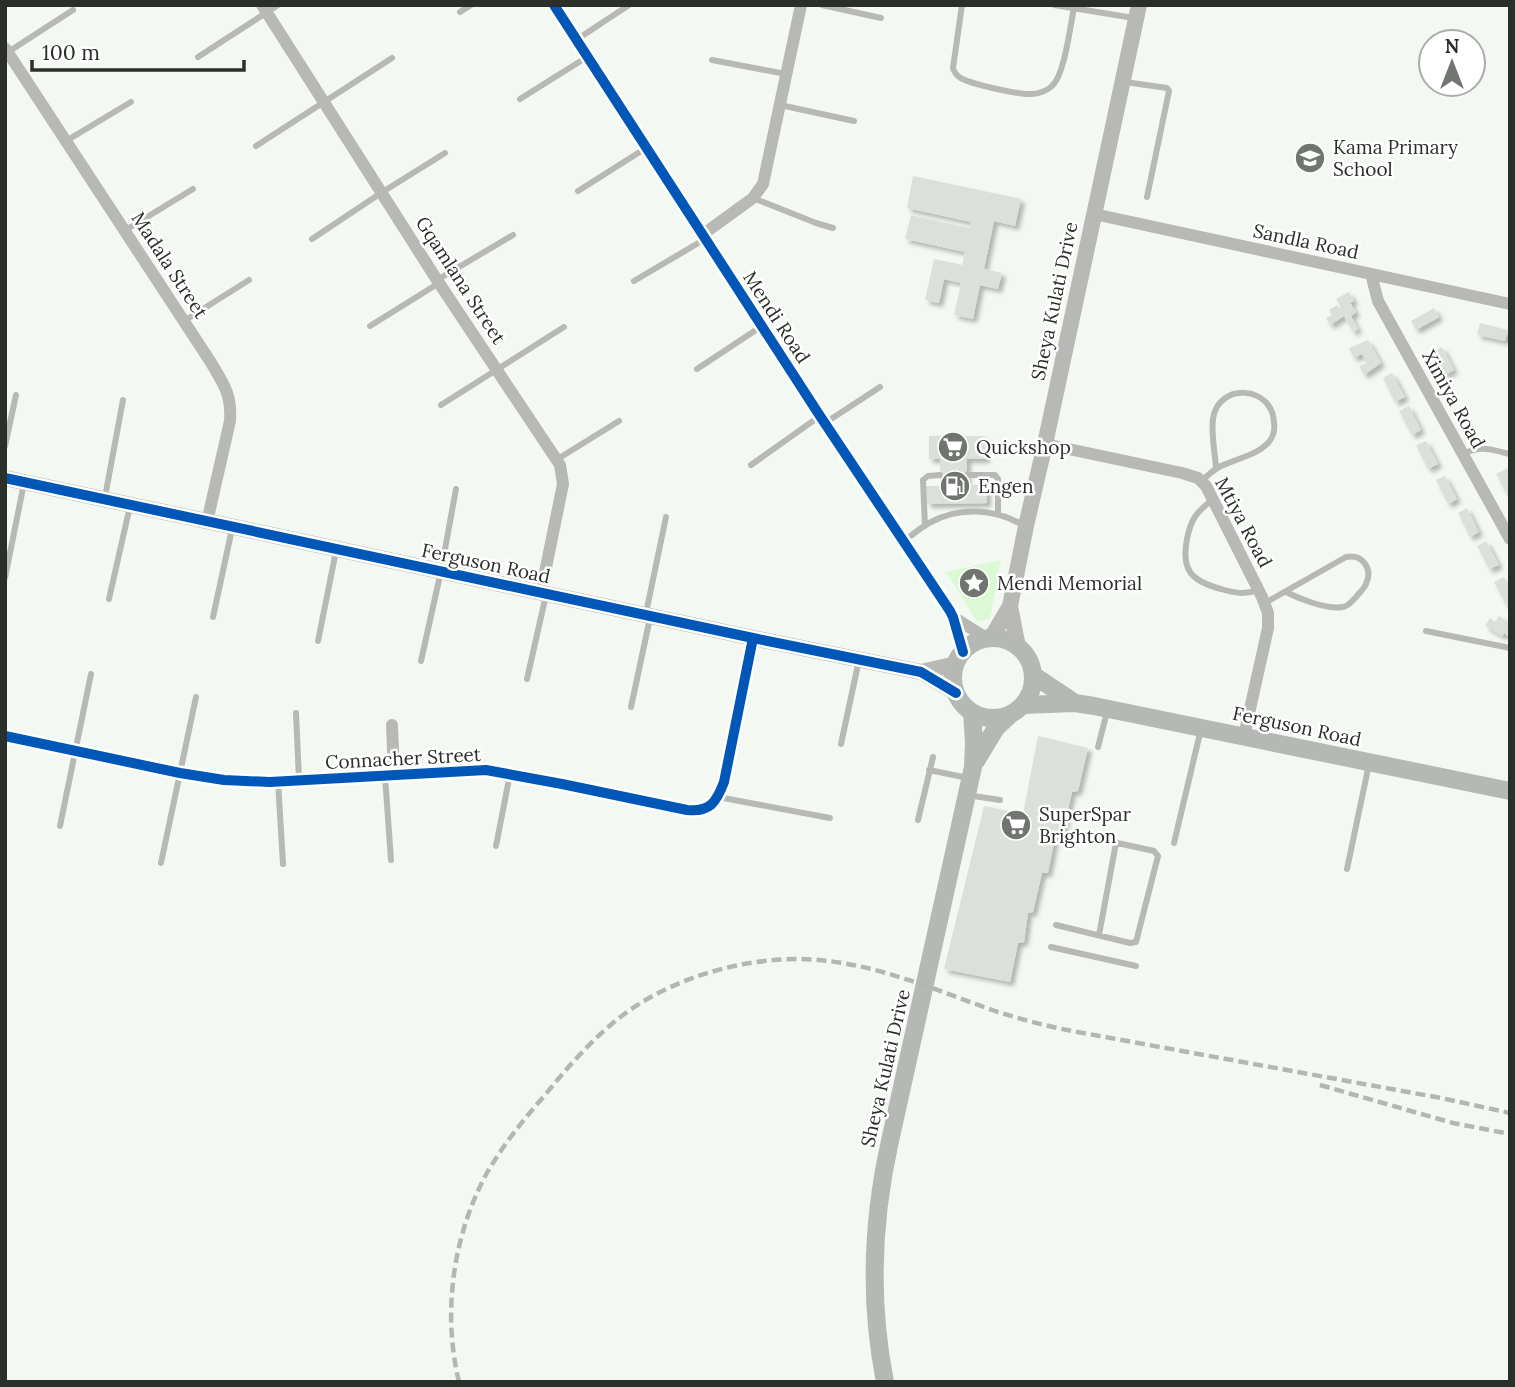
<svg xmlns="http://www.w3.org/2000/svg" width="1515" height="1387" font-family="Lora,serif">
	<defs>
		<filter id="shadow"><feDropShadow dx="4" dy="4" stdDeviation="2" flood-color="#0004"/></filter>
	</defs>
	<rect width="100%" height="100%" fill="#f3f8f2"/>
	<path fill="#dbf9d3" d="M1001 560 990 619 977 621 946 572Z"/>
	<path fill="#dbe0da" filter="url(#shadow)" d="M913 176 1021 199 1015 226 994 221 984 269 1002 273 998 289 980 285 973 319 954 315 961 283 944 279 939 303 925 300 934 259 962 265 965 252 905 239 911 215 970 228 971 222 907 208Z
		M1349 292 1354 301 1350 303 1356 312 1351 316 1358 329 1353 332 1344 316 1330 325 1326 318 1332 315 1329 310 1337 305 1339 308 1341 307 1336 299Z
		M1434 308 1439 317 1416 330 1411 321Z
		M1480 323 1508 330 1505 341 1477 335Z
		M1368 340 1381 363 1364 375 1359 366 1367 363 1362 354 1354 358 1349 348Z
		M1442 347 1454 370 1445 375 1433 352Z
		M1392 373 1405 397 1395 402 1383 378Z
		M1409 406 1421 430 1412 435 1399 411Z
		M929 436H986V459H967V485H987V503L927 504 926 486H940V459H929Z
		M1426 441 1438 464 1428 469 1416 445Z
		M1510 467V500L1496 474Z
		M1445 476 1457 499 1448 504 1436 480Z
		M1467 508 1479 532 1470 537 1458 513Z
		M1486 541 1499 565 1489 569 1477 546Z
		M1504 577 1510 589V603L1506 605 1494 582Z
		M1499 616 1510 623V637L1504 633 1502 636 1485 626 1490 618 1495 622Z
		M1038 736 1088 748 1078 791 1072 792 1063 832H1056L1048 873H1042L1033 912 1028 913 1024 942 1018 943 1010 982 944 969 984 806 1023 814Z"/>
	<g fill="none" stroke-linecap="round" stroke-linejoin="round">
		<path stroke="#b8b9b6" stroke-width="6" d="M822 5 881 18
			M962 5 953 68C955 73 954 73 959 77 969 84 1020 95 1032 94 1039 94 1048 90 1052 86 1065 74 1070 26 1074 8
			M1054 5 1134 18
			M460 12 471 5
			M576 40 629 5
			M8 52 73 10
			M198 57 278 5
			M712 60 786 74
			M1125 82 1167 88 1169 91 1147 197
			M520 99 587 57
			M780 105 854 121
			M66 141 131 102
			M256 146 392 58
			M578 191 646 148
			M753 198 816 223 833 228
			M124 231 193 189
			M312 239 381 193 445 153
			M437 280 513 235
			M634 281 705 239
			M184 321 249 280
			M370 326 439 283
			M697 369 762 326
			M441 405 564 327
			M825 423 880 387
			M5 446 16 395
			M1462 454C1482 445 1489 449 1510 454
			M556 460 619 421
			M751 465 820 416
			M967 475H995L998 479V514
			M1202 481C1207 476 1213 470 1219 467 1233 460 1257 455 1268 443 1273 438 1275 430 1274 423 1273 385 1218 382 1213 419 1211 434 1215 453 1216 468
			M105 497 123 400
			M1213 499C1197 512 1191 518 1187 539 1181 570 1191 581 1221 589 1234 593 1245 595 1258 590
			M925 526 923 480 928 476 940 475
			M903 542C912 535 921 527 931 522 960 506 995 509 1023 525
			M5 578 24 483
			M109 599 130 506
			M1265 603 1346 557C1363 554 1373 569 1366 584 1364 589 1359 593 1356 597 1352 601 1349 606 1343 607 1327 610 1300 599 1286 592
			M646 613 666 517
			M213 617 232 529
			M1426 631 1510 648
			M318 641 336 551
			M421 661 441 571 456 489
			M527 679 546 595
			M631 707 650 618
			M296 713 299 780
			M841 744 859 660
			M1098 747 1107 712
			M929 770 968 778
			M385 776 391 860
			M278 781 283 864
			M967 795 1000 800
			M718 797 830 818
			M918 820 933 757
			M60 826 91 674
			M1174 843 1201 729
			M496 846 510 774
			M161 863 196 697
			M1347 869 1369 764
			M1056 925 1130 943 1136 942 1158 856 1154 851 1076 834
			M1099 935 1116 843
			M1051 947 1136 966"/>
		<path stroke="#b8b9b6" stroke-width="12" d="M262 5 437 280 560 465 563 484 541 592
			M554 5 820 416 950 611 953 617 963 652
			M5 48 210 361C223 383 232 394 230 421L207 522
			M1094 214 1510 304
			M702 235 753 198 763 184 801 5
			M1371 274 1378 301 1510 539
			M1045 444 1182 473 1198 478 1206 486 1262 597 1268 613V628L1244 736
			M953 617 988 639
			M392 725 394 775
			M5 736 180 773 224 780 270 782 486 770 562 784 687 810C710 812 716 803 724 782L753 638"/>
		<path stroke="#b8b9b6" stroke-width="16" d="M5 478 753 638 921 672 956 693
			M1010 606 1018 647
			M991 638 1010 606 1026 526 1045 444 1139 5
			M921 672 956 664"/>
		<path stroke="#b6b8b5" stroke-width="18" d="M953 678a40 40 0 1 1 80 0a40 40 0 1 1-80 0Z
			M1033 675 1075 703
			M1023 705 1075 703 1094 706 1510 791
			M976 761 996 728 1011 714
			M885 1382C869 1301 872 1221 890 1141L973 767 974 743 972 712"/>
		<path stroke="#b3b7b2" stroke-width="4.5" stroke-dasharray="10 5" stroke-linecap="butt" d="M1320 1085 1453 1123 1510 1134
			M459 1382C442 1312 453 1234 488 1171 504 1144 524 1119 545 1095 566 1069 588 1044 614 1022 664 981 732 960 796 959 866 959 930 988 995 1011 1020 1019 1046 1026 1072 1031L1441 1098 1510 1113"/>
		<g stroke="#fff" stroke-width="15">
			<path id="cycleway" d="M554 5 820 416 950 611 953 617 963 652
				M5 478 753 638 921 672 956 693
				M5 736 180 773 224 780 270 782 486 770 562 784 687 810C710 812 716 803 724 782L753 638"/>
		</g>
		<use href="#cycleway" stroke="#0057b8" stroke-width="10"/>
	</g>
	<defs>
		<g id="school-disc" transform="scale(1.575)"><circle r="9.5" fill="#717570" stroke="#fff"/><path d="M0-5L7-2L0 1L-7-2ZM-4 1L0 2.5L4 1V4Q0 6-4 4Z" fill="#fff"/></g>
		<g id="supermarket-disc" transform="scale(1.575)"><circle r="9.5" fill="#717570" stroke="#fff"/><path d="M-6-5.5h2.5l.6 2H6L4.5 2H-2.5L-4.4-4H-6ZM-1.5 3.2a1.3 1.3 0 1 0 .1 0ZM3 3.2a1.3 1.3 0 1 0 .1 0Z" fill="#fff"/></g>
		<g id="fuel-disc" transform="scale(1.575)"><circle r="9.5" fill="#717570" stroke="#fff"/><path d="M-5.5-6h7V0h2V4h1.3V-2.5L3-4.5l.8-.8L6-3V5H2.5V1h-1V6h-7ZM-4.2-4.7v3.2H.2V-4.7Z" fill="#fff"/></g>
		<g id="sight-disc" transform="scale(1.575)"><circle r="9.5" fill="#717570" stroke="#fff"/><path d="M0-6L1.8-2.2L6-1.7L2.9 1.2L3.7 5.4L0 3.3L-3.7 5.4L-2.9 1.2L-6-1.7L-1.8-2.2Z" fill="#fff"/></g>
	</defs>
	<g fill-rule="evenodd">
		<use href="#school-disc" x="1310" y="158"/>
		<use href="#supermarket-disc" x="953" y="447"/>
		<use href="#fuel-disc" x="955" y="486"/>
		<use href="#sight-disc" x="974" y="583"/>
		<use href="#supermarket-disc" x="1016" y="825"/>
	</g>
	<g text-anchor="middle" stroke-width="5" stroke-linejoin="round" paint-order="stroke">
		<g font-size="19" fill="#2b2f2a" stroke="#fff" text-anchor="start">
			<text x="1333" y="154">Kama Primary<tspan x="1333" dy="22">School</tspan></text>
			<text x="976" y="454">Quickshop</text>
			<text x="978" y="493">Engen</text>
			<text x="997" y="590">Mendi Memorial</text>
			<text x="1039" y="821">SuperSpar<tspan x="1039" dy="22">Brighton</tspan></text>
		</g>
		<g font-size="19" fill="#2b2f2a" stroke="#fff">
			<text transform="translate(1306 241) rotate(12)" y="7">Sandla Road</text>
			<text transform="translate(170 265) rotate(57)" y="7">Madala Street</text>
			<text transform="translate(461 280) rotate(57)" y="7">Gqamlana Street</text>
			<text transform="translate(1054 301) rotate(-78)" y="7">Sheya Kulati Drive</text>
			<text transform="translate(777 317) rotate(57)" y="7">Mendi Road</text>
			<text transform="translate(1454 399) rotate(61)" y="7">Ximiya Road</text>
			<text transform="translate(1244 522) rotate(62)" y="7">Mtiya Road</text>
			<text transform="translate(486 563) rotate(12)" y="7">Ferguson Road</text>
			<text transform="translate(1297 726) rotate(12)" y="7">Ferguson Road</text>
			<text transform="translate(403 758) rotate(-3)" y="7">Connacher Street</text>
			<text transform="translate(885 1068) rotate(-77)" y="7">Sheya Kulati Drive</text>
		</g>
	</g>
	<rect width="1515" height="1387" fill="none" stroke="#2b2f2a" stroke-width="14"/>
	<g transform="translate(1452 63)"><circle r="33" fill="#ffffff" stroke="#aaacaa" stroke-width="2"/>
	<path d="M0-5L12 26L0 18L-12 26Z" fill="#717570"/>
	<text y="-10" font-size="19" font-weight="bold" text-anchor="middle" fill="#2b2f2a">N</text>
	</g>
	<path d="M32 60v10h212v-10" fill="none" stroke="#2b2f2a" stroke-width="3.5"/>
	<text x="42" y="60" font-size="21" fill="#2b2f2a" stroke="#ffffff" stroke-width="5" paint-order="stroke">100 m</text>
</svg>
